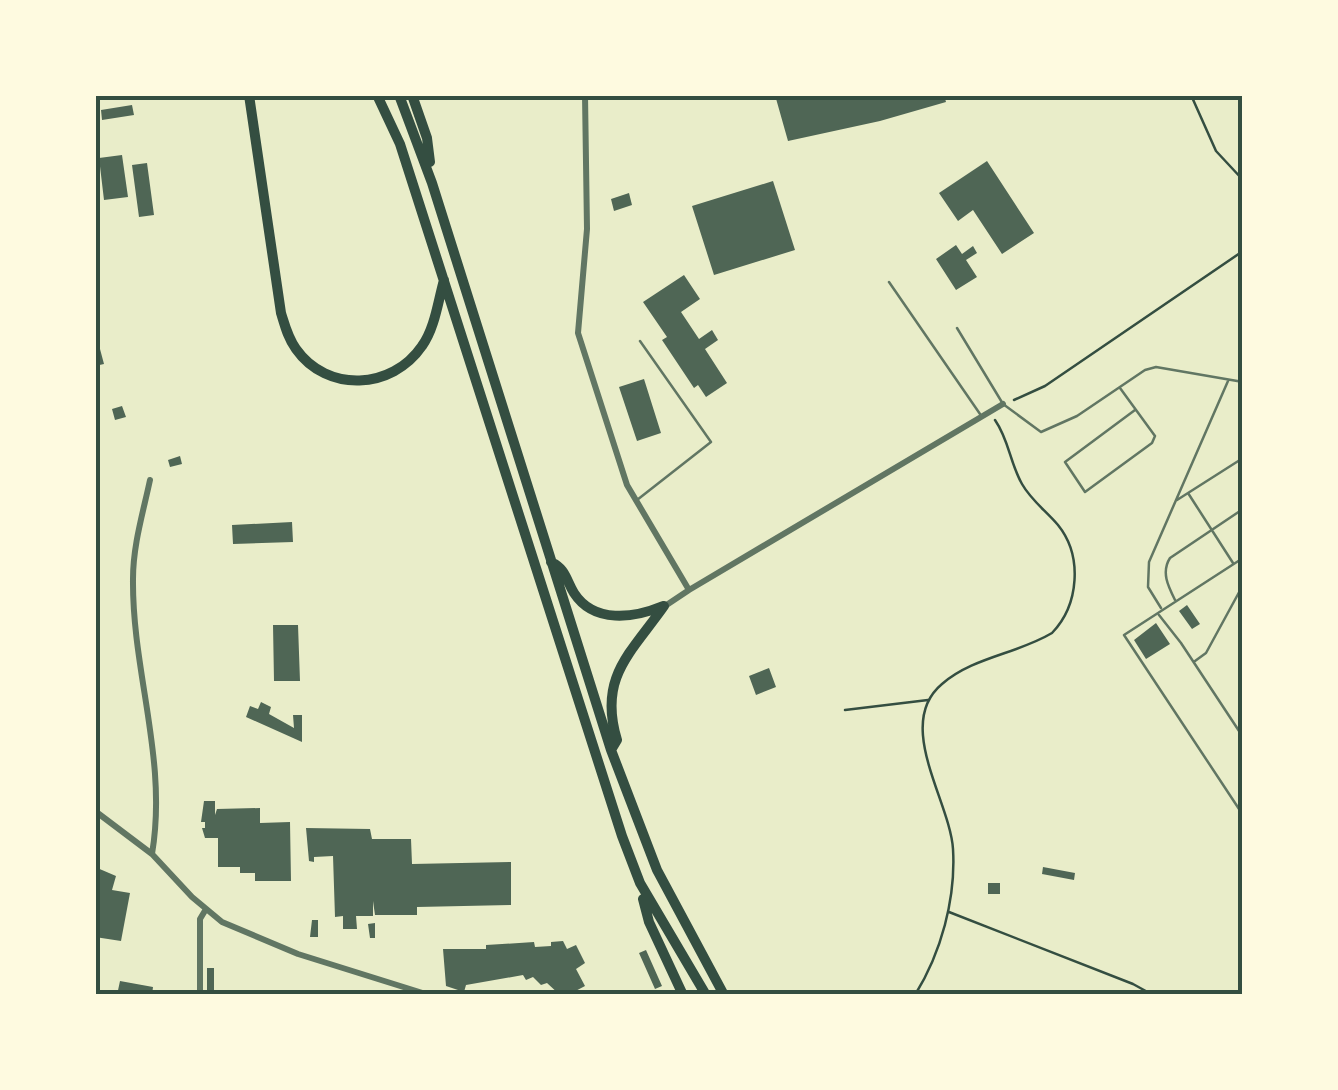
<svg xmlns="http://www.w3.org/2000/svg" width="1338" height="1090" font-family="'Roboto Condensed',sans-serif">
	<rect width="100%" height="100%" fill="#e9edc9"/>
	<path fill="#4f6655" d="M775 95H944L946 102 880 121 788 141Z
		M132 105 134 115 102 120 101 110Z
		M122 155 128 197 104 200 99 158Z
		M987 161 1034 233 1002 254 973 210 958 221 939 193Z
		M147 163 154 215 139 217 132 165Z
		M773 181 795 250 714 275 692 206Z
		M629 193 632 205 614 211 611 199Z
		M956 245 962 254 973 246 977 253 966 260 977 277 956 290 936 259Z
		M684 275 700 299 681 312 699 339 712 330 718 340 705 349 727 383 706 397 698 385 694 388 662 340 667 337 643 302Z
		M100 349 104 364 95 366V351Z
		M644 379 661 433 637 441 619 387Z
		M122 406 126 417 115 420 112 409Z
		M180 456 182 464 170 467 168 460Z
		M292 522 293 542 233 544 232 525Z
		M1187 605 1200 624 1192 629 1179 611Z
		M1156 623 1170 644 1146 659 1134 640Z
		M273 625H298L300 681H274Z
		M769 668 776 687 756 695 749 676Z
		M261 702 271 707 269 714 294 728 293 715H302V742L246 717 250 706 258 709Z
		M204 801H215V815L217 809 260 808V823L290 822 291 881H255V873H240V867H218V838H205L202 828H205V822H201Z
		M306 828 370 829 372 839H411L412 864 511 862V905L417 907V915H375L373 901V916H356L357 929H343V916L335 917 333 856 314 857V862L309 861Z
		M95 867 116 876 112 890 130 893 121 941 95 937Z
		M1043 867 1075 873 1074 880 1042 874Z
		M988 883H1000V894H988Z
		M312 920H318V937H310Z
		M375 923V938H370L368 924Z
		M563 941 567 949 576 945 585 963 576 969 585 986 568 995H560L547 983 541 985 533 977 526 980 523 975 466 985 464 992 446 986 443 949H486V945L534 942 535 947 551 946V942Z
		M646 950 662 986 655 989 639 953Z
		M207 968H214V995H207Z
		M120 981 153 987 152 995H117Z"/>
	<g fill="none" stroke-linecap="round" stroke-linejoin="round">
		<path stroke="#344e41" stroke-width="2.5" d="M1191 95 1216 151 1243 180
			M1014 400 1045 386 1243 251
			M845 710 928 700
			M949 912 1133 984 1153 995
			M915 995C941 953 956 899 953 849 950 801 894 724 942 684 973 657 1017 654 1052 633 1079 605 1083 556 1058 525 1046 511 1031 500 1022 484 1010 463 1009 440 995 420"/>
		<path stroke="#617663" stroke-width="2.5" d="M889 282 980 414
			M957 328 1003 404 1041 432 1077 416 1145 370 1156 367 1243 382
			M1120 388 1155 436 1152 443 1085 492 1065 462 1135 410
			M1188 493 1233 563
			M637 500 711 442 640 341
			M1177 500 1243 458
			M1243 558 1124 635 1243 815
			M1175 600C1168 586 1161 572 1170 558L1243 509
			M1161 608 1148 587 1149 562 1228 381
			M1159 615 1181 643 1243 737
			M1195 661 1206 653 1243 585"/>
		<path stroke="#617663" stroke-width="6" d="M585 95 587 229 578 333 627 485 689 590 665 606
			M150 480C143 513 133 545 133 579 132 672 168 760 152 854
			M689 590 1003 404
			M95 811 152 854 192 897 222 922 298 954 429 995
			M200 995V919L206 909"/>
		<path stroke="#344e41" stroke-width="10" d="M249 95 281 313C285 326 288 338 296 349 327 393 392 390 422 346 435 328 438 301 444 280
			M377 95 400 144 622 836 640 883 706 995
			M399 95 432 183 611 750 657 870 724 995
			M412 95 427 138 430 162
			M551 562C566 569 566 580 574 593 594 624 634 618 663 606
			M611 750 617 740C598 677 631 653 664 606
			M643 899 649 922 683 995"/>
	</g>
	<rect width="1338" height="1090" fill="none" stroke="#fefae0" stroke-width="195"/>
	<rect x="98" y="98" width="1142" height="894" fill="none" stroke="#344e41" stroke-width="4"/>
</svg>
